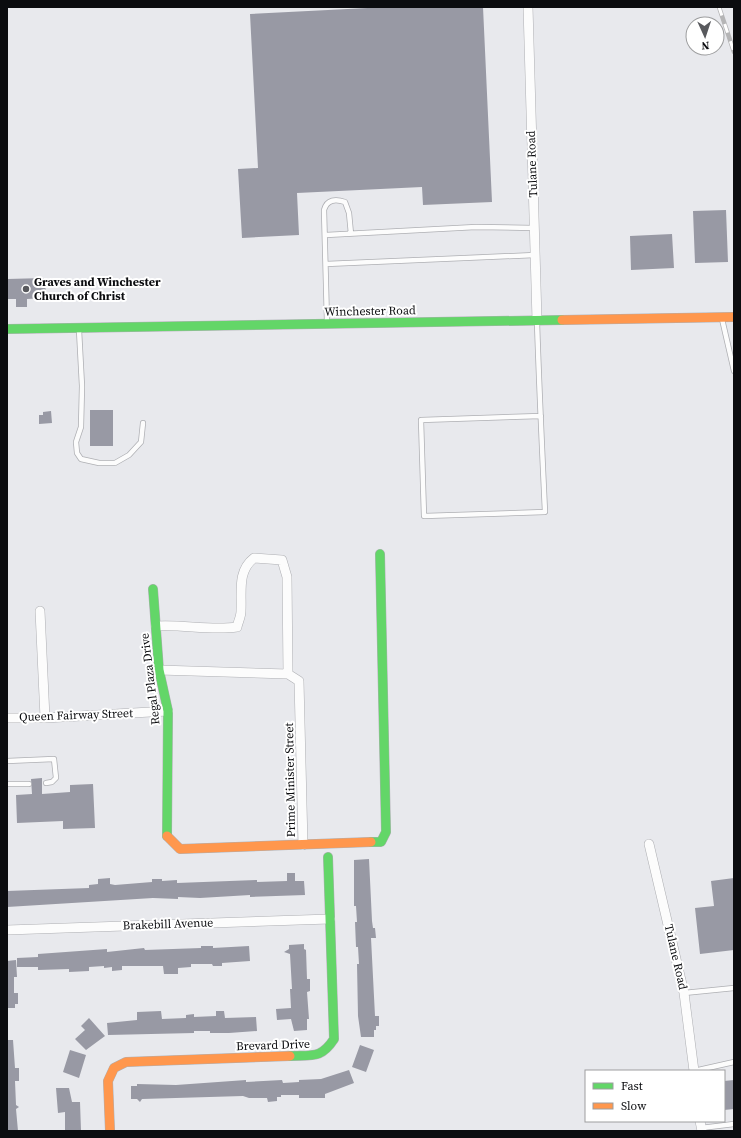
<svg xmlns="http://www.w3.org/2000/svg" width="741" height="1138" font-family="'Source Serif 4',serif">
	<rect width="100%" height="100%" fill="#e8e9ed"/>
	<path fill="#9899a4" d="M387 7H483L492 202 423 205 422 187 297 193 299 235 242 238 238 169 258 168 250 14Z
		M726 210 728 262 695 263 693 211Z
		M672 234 674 268 631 270 630 236Z
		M45 278 46 298 27 299V307H16V299H7V279Z
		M90 410H113V446H90Z
		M51 411 52 423 39 424V415H43V412Z
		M42 778V794L70 792V785L93 784 95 828 63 829V821L17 823 16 795 32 794 31 779Z
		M369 859 372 921 373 928H375L376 938H371L375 1016H379V1026H376V1030H374V1037H361L358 1016 357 964H359L358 947H356L355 922H357L356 906H354V860Z
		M287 873H295V881H304L305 895 250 897V895L200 898 178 897V899L153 898 7 907V891L89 888V885L98 884V879L110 878V884L115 885 152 882V879H162V881L177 880V883L257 880V882L287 881Z
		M734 878V950L700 954 695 908 714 906 711 881Z
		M304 944V949L306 950 307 979H310V991L307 992 309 1019H307V1030L294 1031 291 1019 277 1020 276 1009 291 1008 290 989H292L290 954 284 952 289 949V945Z
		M201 946H213V948L249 946 250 961 222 963V966H213L212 964H191V967L178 968V974H164L163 966H122V970L112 971V967L104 968V966L89 967V971L69 972V969L38 970V967H17V958L38 957V954L107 949V952L144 948 145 950 201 948Z
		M16 960 17 977H14V993H18V1004H15V1008H7V961Z
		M161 1011 162 1019 186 1018V1015L194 1014V1017L216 1016V1011H224L225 1018 256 1017 257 1031 229 1033H210V1031H194V1033L108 1035 107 1023 137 1020V1012Z
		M89 1018 105 1036 86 1050 75 1039 85 1030 81 1026Z
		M7 1040H13L15 1068H19V1081H15L16 1105 19 1107 16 1109 18 1131H7Z
		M360 1045 374 1050 366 1072 352 1067Z
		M70 1050 86 1055 79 1078 63 1072Z
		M349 1070 354 1083 325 1094V1098H299V1095H281V1097H277V1101L268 1102 267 1098H249L243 1096 142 1099 140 1102 137 1099H131V1086H137V1084L176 1085 246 1080V1082L282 1080 283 1083 299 1082V1080L321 1079Z
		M734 1080V1109L724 1110V1081Z
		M56 1088H69L72 1102H80L81 1131H65V1112L58 1113Z"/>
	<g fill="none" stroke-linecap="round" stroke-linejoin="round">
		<g stroke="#aeafb3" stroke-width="6">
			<path id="lane" d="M326 235 476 227 534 228
				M326 264 535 255
				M722 319 734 371
				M327 322 324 210C327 199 336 199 345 202L349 213 351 234
				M537 322C539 385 542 448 545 512L424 516 421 420 541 416
				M79 330 82 386 81 427 76 442 77 453 81 459 99 463H115L129 455 141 442 143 423
				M7 761 54 759 56 778 52 782 46 783
				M7 784H29
				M684 993 734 988
				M694 1071 734 1062
				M701 1128 734 1124"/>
		</g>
		<g stroke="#aeafb3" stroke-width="10">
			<path id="street" d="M528 7 537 320
				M40 611 45 718
				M156 626C183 624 210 631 237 627 238 622 241 617 241 611 242 592 237 571 254 558L282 560 287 577 288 674 299 681 303 845
				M159 670 288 674
				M7 718H45L168 711
				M649 844 684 993 694 1071
				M7 930 330 919
				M700 1121 702 1131"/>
		</g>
		<g stroke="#aeafb3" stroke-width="10">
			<path id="fast" d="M7 329 562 320
				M153 589 159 670 168 711 167 836
				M371 842H381L386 832 380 554
				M290 1056C312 1055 321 1059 334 1039L328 857"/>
		</g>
		<g stroke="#aeafb3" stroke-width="10">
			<path id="slow" d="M562 320 734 317
				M167 836 180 849 371 842
				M110 1131 108 1081 114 1068 126 1062 290 1056"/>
		</g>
		<use href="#lane" stroke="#fcfcfc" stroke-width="4.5"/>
		<use href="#street" stroke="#fcfcfc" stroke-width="9"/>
		<use href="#fast" stroke="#63d668" stroke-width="9"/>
		<use href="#slow" stroke="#ff974d" stroke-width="9"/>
		<g stroke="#b5b5b6" stroke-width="4.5">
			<path id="rail" d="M719 7 734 52"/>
		</g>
		<use href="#rail" stroke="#fff" stroke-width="3" stroke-dasharray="9" stroke-linecap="butt"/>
	</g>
	<circle fill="#58595d" stroke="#fff" stroke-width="1.5" cx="26" cy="289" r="4"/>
	<g text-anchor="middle" stroke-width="4" stroke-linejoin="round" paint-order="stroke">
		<g font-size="12" fill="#0b0c0f" stroke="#fff">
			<text transform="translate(532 164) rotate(-92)" y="4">Tulane Road</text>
			<text transform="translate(370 311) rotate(-1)" y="4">Winchester Road</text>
			<text transform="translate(150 679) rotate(-97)" y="4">Regal Plaza Drive</text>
			<text transform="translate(76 715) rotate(-2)" y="4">Queen Fairway Street</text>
			<text transform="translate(290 780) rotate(-91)" y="4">Prime Minister Street</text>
			<text transform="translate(168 924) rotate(-2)" y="4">Brakebill Avenue</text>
			<text transform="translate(676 957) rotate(77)" y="4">Tulane Road</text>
			<text transform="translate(273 1045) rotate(-2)" y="4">Brevard Drive</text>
		</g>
		<g font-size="12" font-weight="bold" fill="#0b0c0f" stroke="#fff" text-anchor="start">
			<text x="34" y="286">Graves and Winchester<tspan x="34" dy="14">Church of Christ</tspan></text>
		</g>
	</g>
	<rect width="741" height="1138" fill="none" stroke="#0b0c0f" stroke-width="16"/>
	<rect x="585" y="1070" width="140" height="52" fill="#ffffff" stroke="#9d9e9f"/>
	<rect x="593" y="1083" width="20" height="6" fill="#63d668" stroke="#9d9e9f"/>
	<text x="621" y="1090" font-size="12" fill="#0b0c0f">Fast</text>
	<rect x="593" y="1103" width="20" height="6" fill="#ff974d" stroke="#9d9e9f"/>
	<text x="621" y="1110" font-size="12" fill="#0b0c0f">Slow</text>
	<g transform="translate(705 36) rotate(177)"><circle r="19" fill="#ffffff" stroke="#9d9e9f"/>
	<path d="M0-3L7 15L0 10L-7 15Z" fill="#58595d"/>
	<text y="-6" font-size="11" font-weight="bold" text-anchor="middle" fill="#0b0c0f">N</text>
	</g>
</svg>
